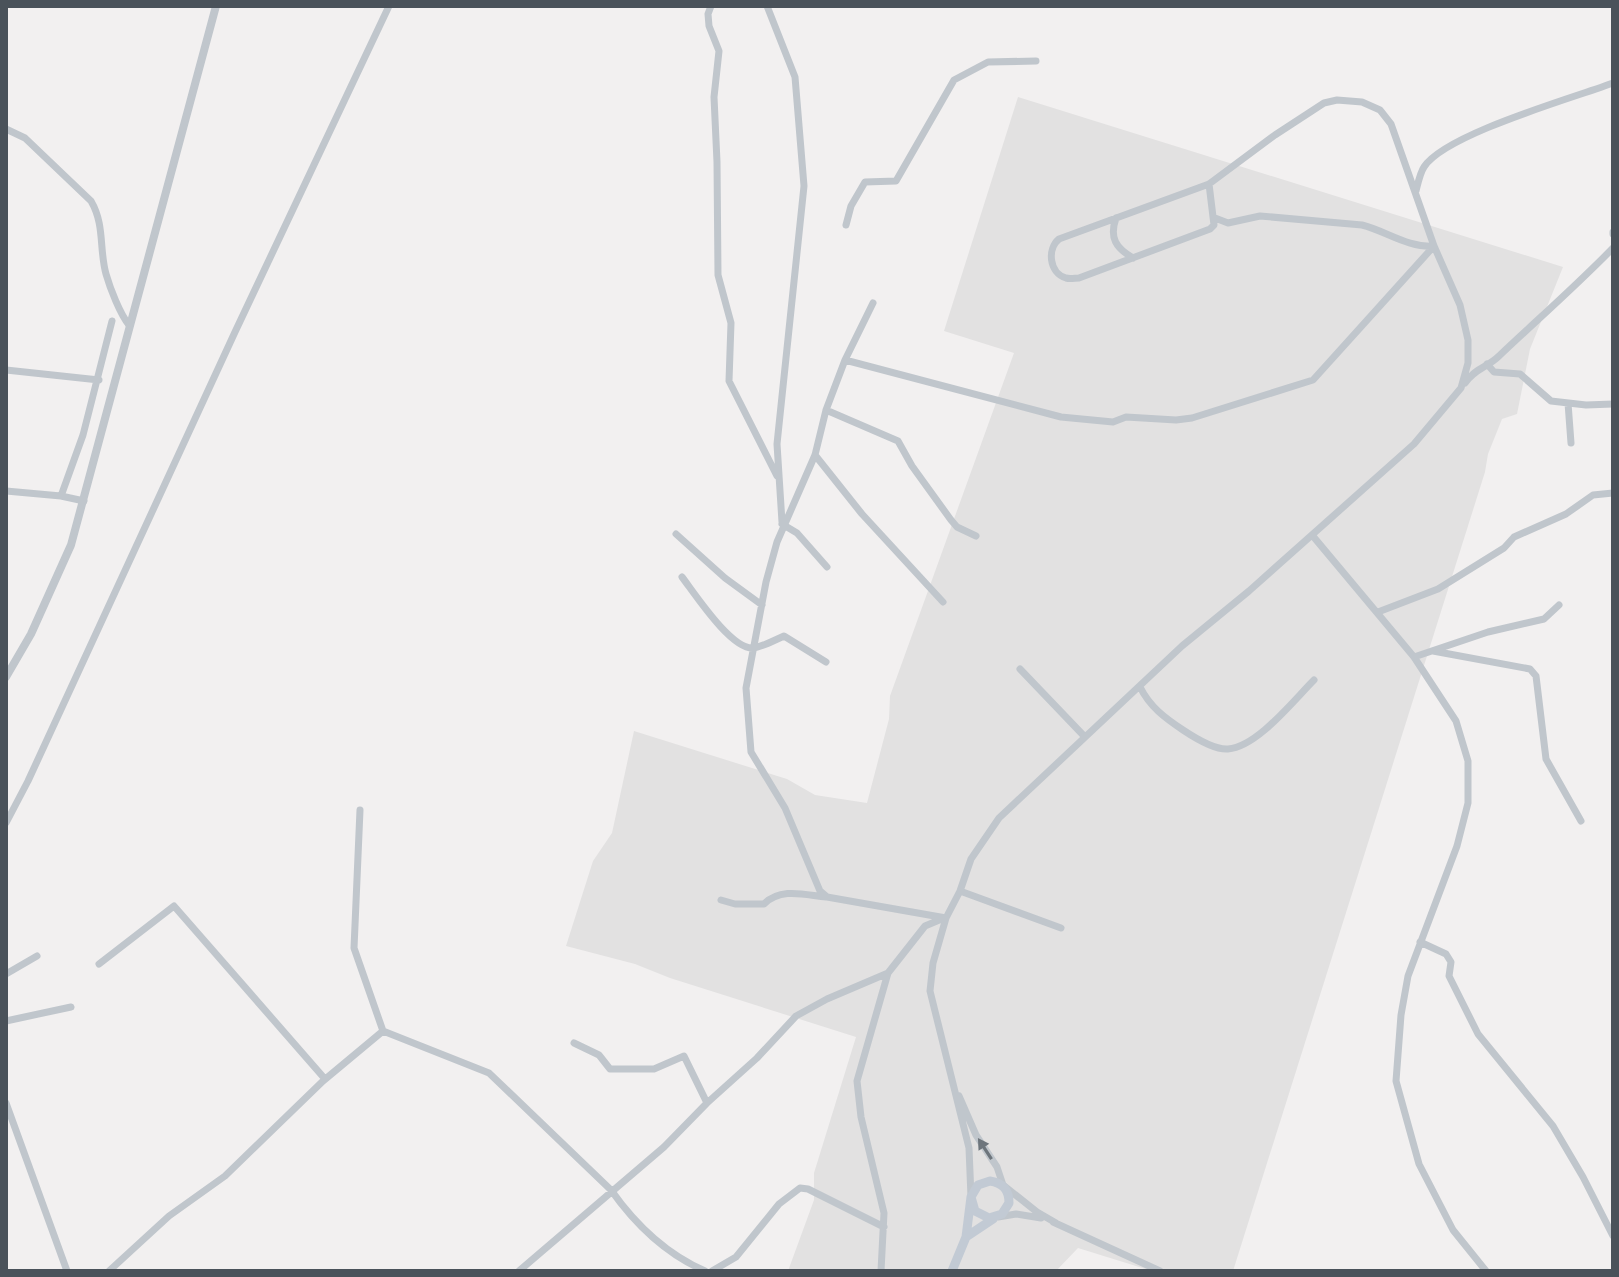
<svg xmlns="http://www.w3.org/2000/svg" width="1619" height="1277" font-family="Inter,sans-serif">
	<rect width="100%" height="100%" fill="#f2f0f0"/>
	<path fill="#e2e1e1" d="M1018 97 1563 267 1530 349 1517 414 1502 419 1488 454 1485 472 1233 1271H1152L1078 1248 1056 1271H788L814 1200V1173L856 1037 670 978 635 964 566 946 593 861 612 833 634 731 787 779 815 795 867 803 889 719 890 696 1014 353 944 331Z"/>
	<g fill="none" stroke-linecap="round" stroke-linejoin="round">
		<path stroke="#c0c6cc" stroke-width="7" d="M711 6 708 14 709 26 719 51 714 97 717 162 718 275 731 323 729 381 777 476
			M767 6 795 77 804 186 777 444 782 522
			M6 129 25 138 91 201C105 225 99 249 106 274 110 288 120 314 129 325
			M1416 191C1418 183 1420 173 1424 167 1445 134 1573 98 1613 83
			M1116 218C1109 238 1116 248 1133 258
			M1215 218 1228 223 1260 216 1362 225C1386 231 1408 248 1434 246
			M846 225 851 206 865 182 896 181 954 80 988 62 1036 61
			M1613 232V234
			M873 303 845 360 1061 417 1113 422 1126 417 1176 420 1192 418 1313 380 1434 246
			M845 360 826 410 815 455 777 542 766 582 746 688 751 752 785 808 820 891 827 897 946 918
			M1487 364 1494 372 1520 374 1551 401 1586 405 1613 404
			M6 370 99 380
			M1465 383C1474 369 1488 367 1499 356 1537 320 1576 286 1613 248
			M1568 403 1571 443
			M826 410 898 441 912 466 951 520 957 527 976 536
			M815 455 862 514 943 602
			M6 491 61 496 84 501
			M61 496 83 435 112 321
			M782 524 797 533 827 567
			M676 534 725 578 762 605
			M1312 535 1414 657 1456 721 1468 761V803L1457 846 1408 976 1401 1015 1396 1081 1419 1164 1453 1230 1486 1271
			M682 577C695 594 732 651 754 648 764 646 775 640 784 636L826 662
			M1378 612 1438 589 1504 548 1514 537 1566 514 1593 495 1613 493
			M1433 651 1530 669 1536 676 1546 759 1581 821
			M1414 657 1488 632 1544 619 1559 605
			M1020 669 1085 737
			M1140 687C1150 707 1165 718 1183 730 1195 738 1214 750 1228 749 1257 747 1293 701 1314 680
			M6 823 28 781 235 332 389 6
			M960 891 1061 928
			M721 900 735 904H764C781 887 805 895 826 897
			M1420 942 1446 954 1451 962 1449 976 1478 1034 1553 1126 1583 1177 1613 1236
			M99 964 174 906 325 1079
			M6 974 37 956
			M6 1021 71 1007
			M383 1031 489 1073 611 1190C635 1224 666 1254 705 1271
			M574 1043 599 1055 610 1069H654L684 1056 707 1103
			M959 1096 976 1135 997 1167 1003 1185 1037 1212 1056 1223
			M6 1103 67 1271
			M971 1197 969 1148 930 991 933 963 946 918 960 891 971 859 999 818 1182 646 1249 591 1414 444 1461 388 1468 363V340L1460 305 1434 246 1391 124 1380 110 1362 102 1337 100 1324 103 1275 135 1209 184 1059 239C1047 249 1049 273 1066 278 1070 279 1075 278 1079 278L1210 229 1214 225 1209 184
			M998 1217 1016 1214 1041 1218
			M1053 1222 1160 1271
			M109 1271 169 1216 225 1176 323 1081 383 1031 354 948 360 810
			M519 1271 664 1147 707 1103 757 1058 796 1016 827 999 888 973 925 926 944 918
			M712 1271 736 1257 779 1204 800 1188 808 1189 884 1227
			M881 1271 884 1213 861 1117 857 1081 888 973"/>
		<path stroke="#c0c6cc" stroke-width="8" d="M6 677 31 634 71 545 216 6"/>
		<path stroke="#c2cad4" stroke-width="9" d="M966 1237 993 1219
			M952 1271 966 1237 971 1197 978 1185 990 1181C1003 1183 1009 1190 1009 1203L1002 1214 989 1218 975 1211 971 1197"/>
	</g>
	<defs><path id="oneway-solid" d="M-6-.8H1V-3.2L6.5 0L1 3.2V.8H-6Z" transform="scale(2)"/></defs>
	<use fill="#6d757c" href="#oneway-solid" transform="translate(985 1149) rotate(-123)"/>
	<rect width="1619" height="1277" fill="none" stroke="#4a525a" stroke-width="16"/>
</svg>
